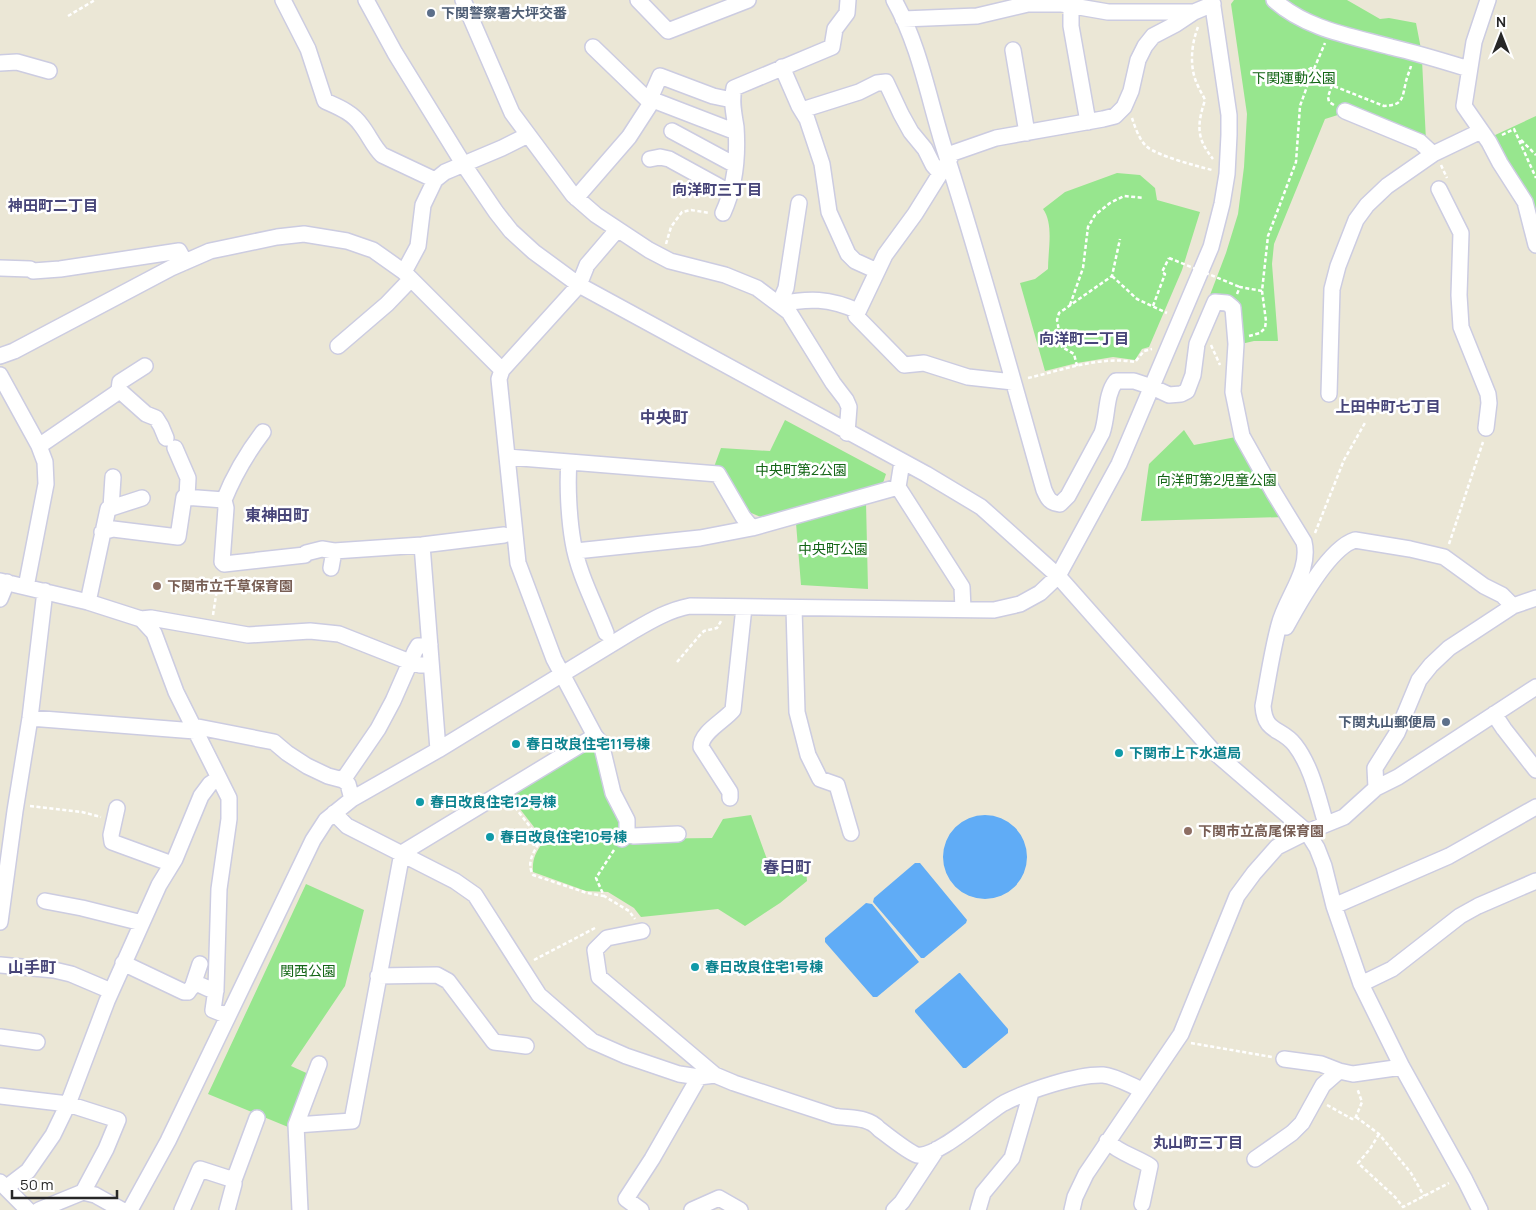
<svg xmlns="http://www.w3.org/2000/svg" width="1536" height="1210" font-family="Manrope,'Noto Sans JP',sans-serif">
	<rect width="100%" height="100%" fill="#ebe7d6"/>
	<path fill="#97e68e" d="M1234 0H1265L1279 13 1422 60 1426 141 1341 114 1325 119 1274 244 1272 264 1278 341H1254L1241 344 1236 304 1210 295 1226 253 1238 214 1244 167 1247 114 1231 4Z
		M1286 0H1347L1380 19 1389 18 1416 23 1421 49 1323 20 1295 7Z
		M1536 116V219L1530 199 1493 136Z
		M1117 173 1140 175 1155 188 1157 200 1200 212 1182 270 1149 347 1142 349 1135 360 1113 357 1077 363 1045 371 1020 283 1035 279 1048 269C1048 250 1054 224 1043 209L1065 192Z
		M785 420 886 474 883 483 763 518 749 512 723 467H714L721 448 770 451Z
		M1184 430 1194 445 1236 437 1284 517 1141 521 1149 464Z
		M866 502 868 589 801 585 796 523Z
		M592 744 597 745 631 839 712 838 723 819 751 815 772 873 806 869 807 881 780 903 745 926 718 909 641 917 634 908 608 892 586 891 533 872C532 859 536 852 543 842L534 827 513 800 514 790Z
		M306 884 364 910 345 986 291 1066 313 1076 293 1129 208 1094Z"/>
	<path fill="#60acf6" d="M943 857a42 42 0 1 1 84 0a42 42 0 1 1-84 0Z
		M915 863H920L967 920 966 923 924 958H921L873 902 874 898Z
		M866 903 872 904 919 962 877 997H873L825 942V938Z
		M959 973H960L1008 1029V1033L966 1068H963L915 1012V1010Z"/>
	<g fill="none" stroke-linecap="round" stroke-linejoin="round">
		<g stroke="#cccce1" stroke-width="18">
			<path id="minor" d="M283 0 308 49 325 101C338 107 352 112 361 125 369 135 373 146 382 155L435 180
				M366 0 395 53 464 165 496 212 511 231 534 252 579 285 926 474 981 507 1058 576 1213 751 1307 832 1317 848 1324 866 1334 906 1361 984 1402 1067 1465 1180 1480 1210
				M463 0 512 113 573 195 596 215 649 250 670 261 725 275 757 288 789 312 833 383 846 400 849 407 847 433
				M638 0 668 31 748 0
				M894 0C920 46 929 101 945 151 981 263 1012 377 1044 490 1048 499 1050 503 1060 504L1068 496 1102 433C1108 416 1105 395 1116 381H1134L1152 387 1169 395 1181 394 1187 391 1193 375 1197 344 1215 302 1227 303 1233 308 1236 344 1233 392 1242 436 1274 493 1304 542C1311 571 1286 597 1279 625 1272 651 1268 679 1263 706 1265 734 1281 727 1295 745 1312 767 1318 798 1326 824
				M1274 0C1306 29 1351 36 1391 47 1417 53 1443 61 1469 69
				M1488 0 1474 42 1464 106 1489 142 1500 163 1525 202 1536 245
				M1071 5V26L1088 122
				M903 19 977 16 1028 4H1062L1108 12H1194
				M1013 50 1027 133
				M0 63 17 62 49 71
				M782 67 799 106 807 119 822 164 829 212 848 254 855 261 877 271
				M649 101 660 76 713 96 732 100
				M651 103 653 100 736 132
				M802 110 859 92 877 83 886 82 901 114 911 132 925 149 933 165 940 173
				M1345 111 1420 142 1433 154
				M672 131 735 165
				M650 159 660 157 669 159 731 193
				M1439 189 1461 233 1459 295 1461 327 1488 394 1489 403 1486 428
				M576 198 629 137 651 103 593 47
				M723 213C735 187 738 156 736 127 734 114 731 102 734 88L832 47 835 29 847 13 848 0
				M617 230 587 265 579 285 502 370 499 379 518 563 554 659 595 736 601 743 613 793 627 820V834L622 839
				M0 268 30 269 33 271 60 269 179 251 185 262
				M404 272 418 246 423 205 435 180 445 172 502 148 528 135
				M779 304 786 288 799 203
				M779 304C809 298 829 298 858 311
				M338 346 387 304 411 279
				M0 356 14 351 171 268 210 251 277 237 304 234 347 241 373 250 404 272 502 370
				M0 375 39 446 45 462 46 484 26 587
				M1013 382 968 377 924 363 904 365 856 316 885 255 915 214 953 153 996 138 1103 119 1115 116 1124 107 1131 91 1138 60 1145 46 1153 36 1176 24 1194 12 1213 4
				M119 390 146 414 156 418 161 426 166 438
				M1329 394 1332 289 1338 266 1356 220 1367 205 1387 186 1433 154 1481 131
				M39 446 115 394 119 390 120 382 145 366
				M175 448 188 478 187 497
				M507 457 718 474 743 517 752 528
				M569 462C567 485 569 519 573 542 578 573 595 604 606 633
				M902 462 898 487 962 587 963 609
				M224 500 226 508 222 562 224 564 305 555 306 553 322 549 334 551
				M111 508 113 477
				M102 532 113 529 178 537 184 497 224 500C234 475 247 453 263 432
				M422 545 438 750
				M576 551 700 538 752 528 898 487
				M331 568 334 551 422 545 504 535
				M0 581 88 602 141 619 151 618 248 635 310 631 339 634 410 662 420 665H431
				M0 599 7 582
				M88 602 108 509 142 498
				M794 608 797 712 808 755 820 779 837 785 851 833
				M141 619 154 633 176 692 229 798V819L219 889 216 989 213 1010 228 1016
				M1286 627C1299 603 1329 548 1355 540L1410 549 1444 557 1484 586 1502 595 1513 606
				M1494 714 1504 729 1536 770
				M30 718 195 731
				M193 726 274 742 287 753 307 766 328 776 343 780 348 784 352 799
				M343 780 378 729 393 701 415 651 418 646 430 645
				M1376 788 1375 768 1397 733 1419 680 1431 665 1449 648 1513 606 1536 598
				M730 798V792L701 747C701 732 724 721 733 710L744 607
				M117 808 111 835 112 842 172 864
				M334 813 347 826 455 881 475 895 539 995 592 1041 626 1056 679 1074 699 1077 715 1075
				M627 834 634 836 678 834
				M45 901 82 908 142 923
				M1334 906 1449 856 1536 807
				M0 922 15 811 30 718 45 591
				M642 931 607 938 595 950 599 977 715 1075 734 1083 834 1116C849 1119 868 1116 879 1129 887 1135 908 1152 917 1155 936 1159 986 1113 1004 1103 1027 1091 1077 1074 1103 1075 1115 1076 1130 1085 1142 1090
				M123 963 184 992H188C198 977 202 989 216 991
				M0 965 54 970 71 974 111 991
				M378 976 437 975 448 981 494 1042 526 1046
				M1361 984 1392 969 1460 916 1478 906 1536 881
				M193 985 200 964
				M0 1037 37 1042
				M1284 1059 1321 1064 1339 1071 1353 1074 1402 1067
				M0 1096 68 1104 118 1120 106 1149 83 1192 39 1210
				M296 1125 319 1064
				M1107 1141C1119 1153 1136 1157 1150 1166L1142 1204
				M1255 1159 1292 1133 1302 1123 1323 1085 1339 1071
				M0 1182 28 1210
				M7 1187 28 1171 53 1135 68 1104 107 1001 159 885 175 859 201 796 210 784 219 778
				M83 1192 95 1195 122 1210
				M130 1210 168 1141 313 840 326 820 352 799 438 750 633 631C652 620 669 610 690 606L994 610 1020 604 1040 593 1058 576 1119 464 1211 247 1222 204 1227 174 1229 135V115L1212 0
				M182 1210 200 1169 234 1180 257 1118
				M227 1210 234 1184V1180
				M300 1210 296 1125 352 1121 402 853 595 736
				M641 1210 626 1199 652 1159 699 1077
				M692 1210 719 1198 740 1210
				M894 1210 902 1202 937 1149
				M978 1210 983 1193 1012 1158 1031 1093
				M1072 1210 1075 1197 1086 1174 1181 1034 1237 896 1254 873 1277 847 1307 832 1344 817 1376 788 1398 777 1536 687"/>
		</g>
		<path stroke="#fff" stroke-width="2.5" stroke-dasharray="4 2.5" stroke-linecap="butt" d="M68 16 95 0
			M1198 27C1191 45 1189 68 1198 86 1200 91 1203 95 1205 100 1197 125 1196 138 1213 159
			M1314 69 1325 43
			M1316 79 1317 73 1315 70 1311 68 1306 71V78L1309 81H1313L1316 79 1384 106C1401 105 1402 101 1405 86 1406 79 1409 73 1411 66
			M1332 85 1328 97 1329 102 1334 105
			M1132 118C1135 127 1139 139 1146 146 1157 156 1197 166 1212 170
			M1502 135 1514 129 1536 178
			M1521 140 1536 155
			M1441 165 1447 178
			M666 244 671 227 682 212 691 210 710 213
			M1112 276 1137 299 1167 313
			M1237 294 1240 287 1262 291
			M1070 305 1083 268 1088 227 1095 215 1110 203 1124 196 1144 198
			M1153 306 1165 274 1162 272 1169 258
			M1249 336 1260 333 1265 328 1266 321 1262 291 1268 236 1296 162 1300 106 1309 81
			M1211 345 1220 365
			M1077 366 1074 354 1062 347 1057 320 1059 313 1112 276 1120 239
			M1028 378C1063 370 1099 356 1135 362L1144 351 1152 349
			M1315 533 1344 460 1366 421
			M1449 544 1483 442
			M213 615 219 576
			M677 662 700 635 704 631 717 628 721 621
			M511 802 531 828 540 841C534 852 526 862 533 875L587 893 604 896
			M30 806 82 812 101 817
			M614 850 596 878 604 896 629 911 635 919
			M534 960 595 928
			M1191 1043 1272 1057
			M1327 1105 1352 1119H1355L1362 1102 1357 1088
			M1356 1117 1379 1134 1411 1173 1424 1196
			M1379 1134 1370 1149 1358 1163 1395 1197 1403 1207 1449 1183"/>
		<use href="#minor" stroke="#fff" stroke-width="15"/>
		<path stroke="#fff" stroke-width="2.5" stroke-dasharray="4 2.5" stroke-linecap="butt" d="M1169 258 1240 287"/>
	</g>
	<g fill="#5c6f8a" stroke="#fff" stroke-width="2">
		<circle cx="431" cy="13" r="5"/>
		<circle cx="1446" cy="722" r="5"/>
	</g>
	<g fill="#8d6e63" stroke="#fff" stroke-width="2">
		<circle cx="157" cy="586" r="5"/>
		<circle cx="1188" cy="831" r="5"/>
	</g>
	<g fill="#0f9aa8" stroke="#fff" stroke-width="2">
		<circle cx="516" cy="744" r="5"/>
		<circle cx="1119" cy="753" r="5"/>
		<circle cx="420" cy="802" r="5"/>
		<circle cx="490" cy="837" r="5"/>
		<circle cx="695" cy="967" r="5"/>
	</g>
	<g text-anchor="middle" stroke-width="5" stroke-linejoin="round" paint-order="stroke">
		<g font-size="14" font-weight="bold" fill="#4e5e75" stroke="#fff" text-anchor="start">
			<text x="441" y="18">下関警察署大坪交番</text>
			<text x="1436" y="727" text-anchor="end">下関丸山郵便局</text>
		</g>
		<g font-size="14" fill="#146616" stroke="#fff">
			<text x="1294" y="83">下関運動公園</text>
			<text x="801" y="475">中央町第2公園</text>
			<text x="1217" y="485">向洋町第2児童公園</text>
			<text x="833" y="554">中央町公園</text>
			<text x="308" y="976">関西公園</text>
		</g>
		<g font-size="14" font-weight="bold" fill="#785e54" stroke="#fff" text-anchor="start">
			<text x="167" y="591">下関市立千草保育園</text>
			<text x="1198" y="836">下関市立高尾保育園</text>
		</g>
		<g font-size="14" font-weight="bold" fill="#0d838f" stroke="#fff" text-anchor="start">
			<text x="526" y="749">春日改良住宅11号棟</text>
			<text x="1129" y="758">下関市上下水道局</text>
			<text x="430" y="807">春日改良住宅12号棟</text>
			<text x="500" y="842">春日改良住宅10号棟</text>
			<text x="705" y="972">春日改良住宅1号棟</text>
		</g>
		<g font-size="15" font-weight="bold" fill="#474579" stroke="#fff">
			<text x="717" y="195">向洋町三丁目</text>
			<text x="53" y="211">神田町二丁目</text>
			<text x="1084" y="344">向洋町二丁目</text>
			<text x="1388" y="412">上田中町七丁目</text>
			<text x="1198" y="1148">丸山町三丁目</text>
		</g>
		<g font-size="16" font-weight="bold" fill="#474579" stroke="#fff">
			<text x="664" y="423">中央町</text>
			<text x="277" y="521">東神田町</text>
			<text x="787" y="873">春日町</text>
			<text x="32" y="973">山手町</text>
		</g>
	</g>
	<g transform="translate(1501 35)" stroke="#ffffff" stroke-width="4" paint-order="stroke">
	<path d="M0-4L9 19L0 12L-9 19Z" fill="#272727"/>
	<text y="-8" font-size="14" font-weight="bold" text-anchor="middle" fill="#272727">N</text>
	</g>
	<path d="M12 1190v8h105v-8" fill="none" stroke="#272727" stroke-width="2.5"/>
	<text x="20" y="1190" font-size="15" fill="#272727" stroke="#ffffff" stroke-width="4" paint-order="stroke">50 m</text>
</svg>
